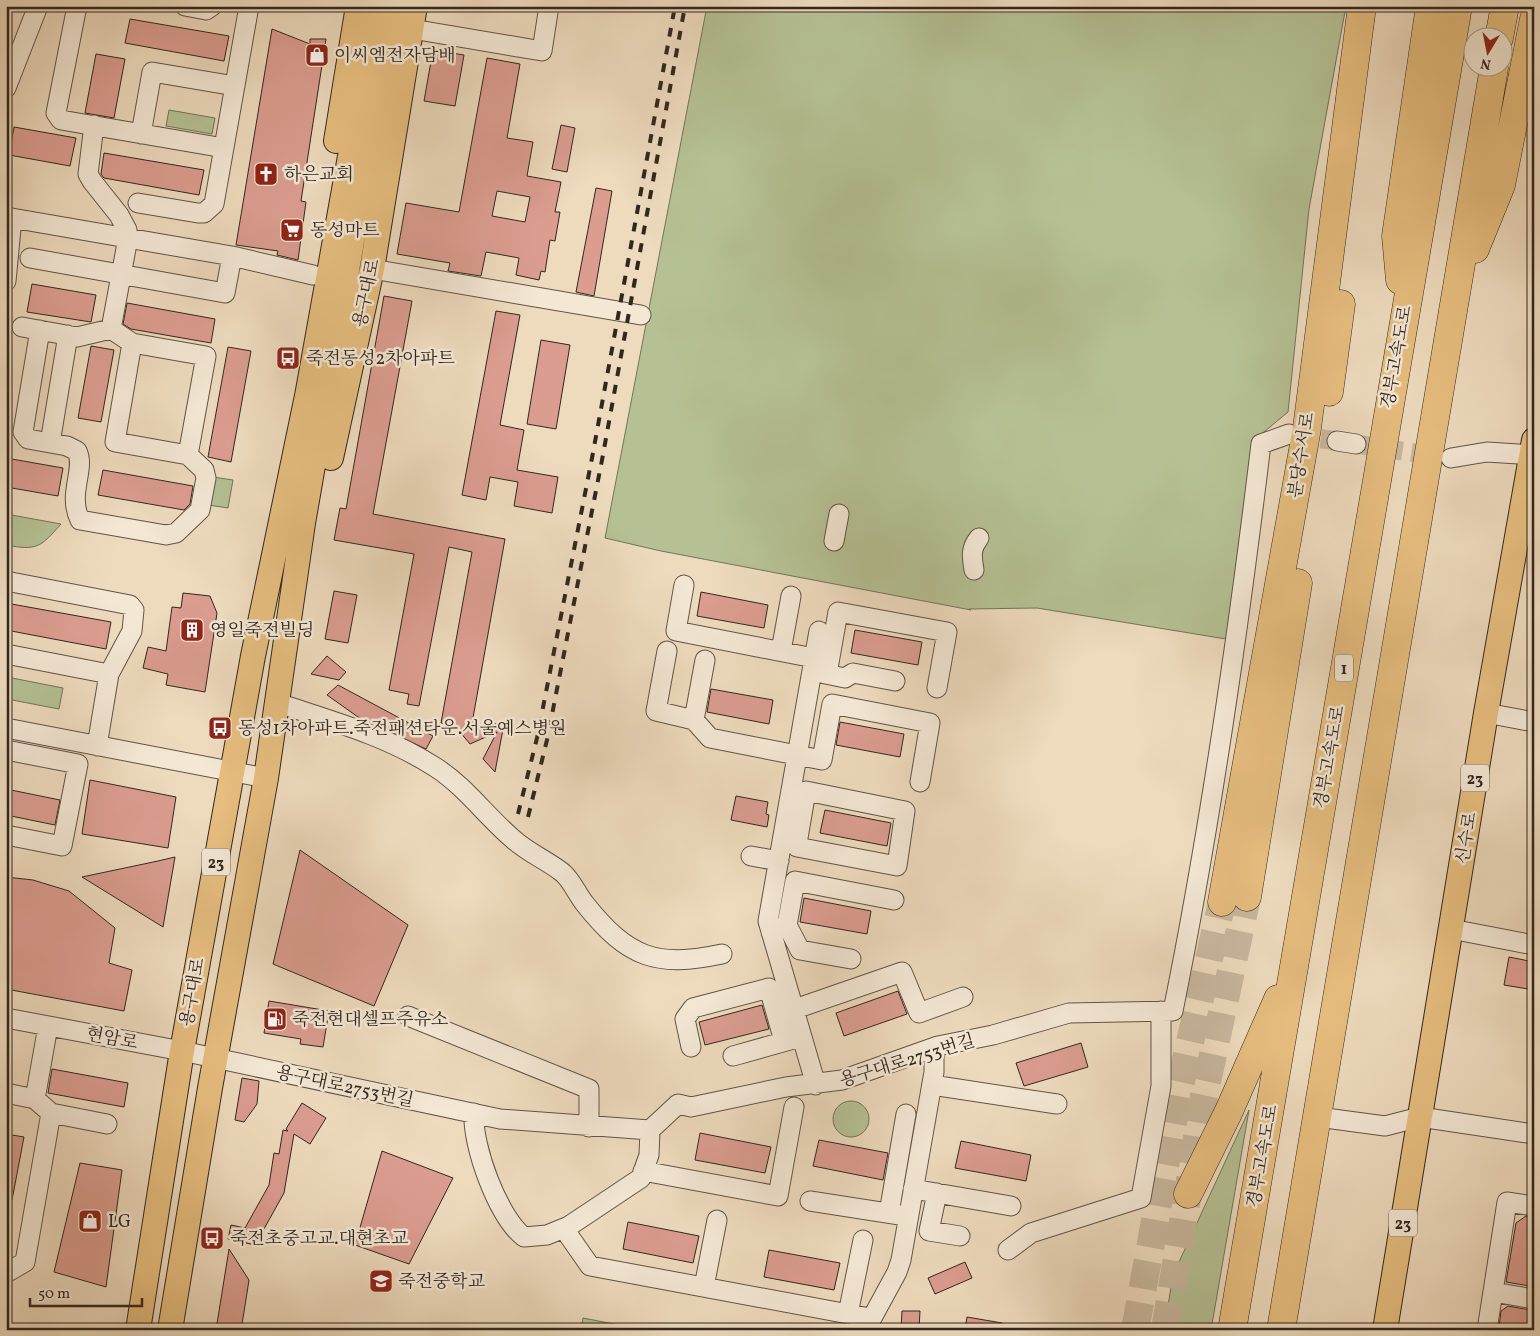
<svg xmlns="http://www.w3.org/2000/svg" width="1540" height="1336" font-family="Vollkorn,'Noto Serif KR',serif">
	<rect width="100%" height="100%" fill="#eedbbe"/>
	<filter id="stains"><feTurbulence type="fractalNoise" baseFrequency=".004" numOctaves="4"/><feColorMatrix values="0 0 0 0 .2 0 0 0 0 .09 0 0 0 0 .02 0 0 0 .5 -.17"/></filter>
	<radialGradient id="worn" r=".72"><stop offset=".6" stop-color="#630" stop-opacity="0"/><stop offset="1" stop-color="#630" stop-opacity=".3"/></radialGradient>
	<path fill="#b5c194" stroke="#73745a" d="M707 6H1346L1309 209 1288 412 1258 437 1232 640 1037 608 969 609 971 610 661 551 605 538Z
		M169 110 215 118 212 134 166 126Z
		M213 477 233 480 228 508 208 505Z
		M6 514 61 524C41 547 37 551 6 545Z
		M12 678 63 688 59 709 7 699Z
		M833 1119a18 18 0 1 1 36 0a18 18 0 1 1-36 0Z
		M1249 1110 1211 1330H1164L1173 1275Z
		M583 1318 645 1330H581Z"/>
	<path fill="#db9d90" stroke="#31271f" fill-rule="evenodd" d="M130 19 229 36 224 61 125 43Z
		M272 29 310 44V39H326L301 201 306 202 298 260 277 255 278 251 236 245Z
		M433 50 464 55 455 106 424 101Z
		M96 54 125 59 114 118 85 113Z
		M487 58 520 64 507 138 533 142 527 176 561 182 555 212H560L555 241 550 240 545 272 541 271 539 280 516 275 519 258 486 252 481 276 448 271 450 263 397 254 406 203 459 212ZM497 191 530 197 525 222 492 216Z
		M561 125 575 128 567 172 552 169Z
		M14 127 76 138 70 166 9 155Z
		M104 153 204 170 199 195 104 178 101 174Z
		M596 188 612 191 594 296 576 292Z
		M32 284 96 295 91 322 27 312Z
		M384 296 412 301 373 514 505 539 471 729 508 721 510 726 503 729 495 772 483 759 497 732 470 744 454 725 441 723 472 552 449 547 419 706 407 704 409 694 389 690 414 554 334 540 340 508 346 509Z
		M127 303 215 319 211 343 131 329 123 324Z
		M496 311 520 315 500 425 524 430 517 470 558 477 552 513 514 506 518 482 490 477 486 500 462 495Z
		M541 340 570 345 556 429 527 424Z
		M91 346 114 350 101 422 78 418Z
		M228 347 251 351 231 462 208 457Z
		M6 458 63 468 58 496 6 487Z
		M103 470 193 486 190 504 184 510 98 495Z
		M334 591 357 595 348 643 325 639Z
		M701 592 768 605 764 628 697 616Z
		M183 593 210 596 217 613 205 692 166 685 168 674 143 668 148 647 166 651 172 607 181 608Z
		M6 603 111 622 106 649 6 630Z
		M855 630 922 642 918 665 851 653Z
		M327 656 346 672 339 680 311 674Z
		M338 685 433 736 426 749 358 717 327 695Z
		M711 689 773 700 769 724 707 712Z
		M840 722 904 734 900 757 836 745Z
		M90 780 176 797 168 848 82 834Z
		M6 789 60 800 55 825 6 815Z
		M736 796 768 802 766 814 769 815 767 827 731 820Z
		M825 810 891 823 887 846 820 833Z
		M300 850 408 925 374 1006 273 964Z
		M175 857 163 927 82 877 158 861Z
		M6 877 33 880 69 891 115 928 109 963 132 970 124 1011 6 989Z
		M804 898 871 911 867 934 800 922Z
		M1509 957 1534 962V990L1504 985Z
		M898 991 907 1014 844 1036 836 1013Z
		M269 1001 329 1011 323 1047 300 1044 301 1039 264 1033Z
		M762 1005 769 1029 705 1045 699 1022Z
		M1081 1043 1088 1067 1024 1086 1016 1063Z
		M52 1069 128 1083 124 1107 48 1093Z
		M242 1078 259 1081 257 1104 244 1122 235 1120Z
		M302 1103 326 1118 310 1144 294 1134 284 1193 255 1245 228 1239 231 1225 245 1228 269 1185 274 1153 279 1154 283 1130 288 1131 286 1129Z
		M700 1133 771 1147 765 1173 695 1160Z
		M6 1134 24 1137 12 1200 6 1199Z
		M819 1140 888 1153 883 1180 813 1166Z
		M961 1141 1031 1155 1026 1181 955 1168Z
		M382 1151 453 1178 409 1264 355 1245Z
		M80 1163 122 1170 106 1287 54 1272Z
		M1526 1216 1534 1218V1263L1530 1286 1506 1282 1516 1223Z
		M628 1222 699 1236 693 1263 623 1249Z
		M229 1249 249 1280 244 1312 241 1330H216Z
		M769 1250 840 1263 834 1290 764 1277Z
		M965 1262 972 1278 935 1294 928 1278Z
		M1508 1306 1530 1310 1527 1330 1499 1327 1501 1311Z
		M902 1311H920L919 1330H901Z
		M967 1317 1002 1323 1001 1330H965Z"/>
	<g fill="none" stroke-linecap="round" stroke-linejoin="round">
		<path stroke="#c8b79e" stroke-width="19" stroke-dasharray="19 9" stroke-linecap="butt" d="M1293 435 1337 441
			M1356 444 1441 457"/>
		<path stroke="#c8b79e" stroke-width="28" stroke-dasharray="28 14" stroke-linecap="butt" d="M1135 1330 1179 1090 1222 902
			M1165 1330 1204 1096 1247 897"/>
		<g stroke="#605447" stroke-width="21">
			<path id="minor" d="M77 6 56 113 61 120 224 148
				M185 6 206 10 212 6
				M412 29 542 51 549 6
				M6 88 38 6
				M94 125 88 174 92 181 119 215 127 230 128 238 111 329
				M141 134 152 72 235 86
				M138 203 198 213H204L214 204 249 6
				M6 217 232 256 313 275
				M30 258 225 293 232 256
				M372 269 641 315
				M6 281 12 218
				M22 327 77 337 111 329 132 343 206 356 188 455 115 442 132 343
				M40 330 23 432 28 439 67 446 77 451C86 469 67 494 80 520L166 535 176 533 200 510 206 478 204 470 188 455
				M1337 441 1356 444
				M50 443 68 335
				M1451 458 1487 452 1532 455
				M834 541 839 514
				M974 570C972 557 970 549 979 538
				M6 581 130 605 134 610 132 631 109 674 97 746
				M684 585 676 631 814 658
				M667 651 656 711 694 720 710 738 822 760 832 704 930 723 920 782
				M781 651 791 596
				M6 654 109 674
				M816 672 845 678 853 673 895 681
				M827 674 838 612 947 632 937 688
				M278 703C332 721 387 736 435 767 465 786 486 816 513 839 528 853 547 860 563 873 572 881 577 894 585 904 628 958 656 968 722 954
				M1486 713 1534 722
				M694 720 705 660
				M6 728 266 778
				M6 750 78 764 62 846 6 835
				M783 836 798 838 806 791 905 811 897 866 797 847 798 838
				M751 856 779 861
				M787 925 800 950 851 959
				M1451 929 1534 945
				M771 932 787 925 795 881 894 900
				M795 1009 902 972 919 1013 963 997
				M408 1016 589 1089V1127
				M6 1018 182 1051 500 1119 650 1130 678 1104 691 1107 786 1087 842 1080 938 1046 993 1035 1069 1013 1173 1011C1211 823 1238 635 1261 444L1289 434
				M691 1047 685 1019 693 1008 769 988 784 1041
				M733 1056 797 1038
				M816 1085 768 921 819 631
				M932 1085 1057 1104
				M6 1093 35 1099 51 1113 107 1124
				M35 1099 48 1026
				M474 1113C472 1146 498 1217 524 1237L547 1235 569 1226 641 1178 649 1155 650 1130
				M1318 1117 1385 1126 1420 1117 1534 1134
				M643 1171 778 1196 794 1107
				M913 1189 1011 1206
				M937 1193 929 1231 960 1236
				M810 1201 900 1215
				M889 1213 906 1114
				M569 1236 590 1266 870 1318
				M1008 1250 1031 1233 1141 1198 1161 1086V1011
				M6 1273 25 1262 51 1113
				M704 1287 717 1220
				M1493 1292 1534 1299
				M848 1314 863 1240
				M866 1329 897 1272 901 1260 934 1072V1049L938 1046
				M1487 1330 1507 1202 1534 1206"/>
		</g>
		<g stroke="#31271f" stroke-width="26">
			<path id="major" d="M336 141 358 6
				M331 458 372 269 415 6
				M138 1330 182 1051 253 656 307 396 377 6
				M170 1330 210 1088 266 778 303 523 393 6
				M1385 1330 1486 713 1534 440"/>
		</g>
		<g stroke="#31271f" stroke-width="29">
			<path id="highway" d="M1499 38 1505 6
				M1475 249 1501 185 1534 19
				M1400 280 1396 236 1430 6
				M1329 392 1341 304
				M1247 897 1298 583
				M1222 902 1307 428 1362 6
				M1188 1194 1229 1111 1278 999
				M1232 1330 1458 6
				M1281 1330 1494 68"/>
		</g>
		<use href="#minor" stroke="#f4e8d5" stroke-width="19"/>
		<use href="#major" stroke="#e7be7f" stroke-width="24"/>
		<use href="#highway" stroke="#e7be7f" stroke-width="28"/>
		<path stroke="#31271f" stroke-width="4" stroke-dasharray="9 9" stroke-linecap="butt" d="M518 814 537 738 592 458 675 6
			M528 817 547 740 602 460 685 6"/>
	</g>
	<defs>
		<g id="shop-square" transform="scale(1.25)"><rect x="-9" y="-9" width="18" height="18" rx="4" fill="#8f2418" stroke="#f4e8d5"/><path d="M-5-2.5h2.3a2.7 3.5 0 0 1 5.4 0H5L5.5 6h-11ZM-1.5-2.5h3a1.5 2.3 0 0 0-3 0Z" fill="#fff"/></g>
		<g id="church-square" transform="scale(1.25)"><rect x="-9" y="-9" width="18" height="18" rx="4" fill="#8f2418" stroke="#f4e8d5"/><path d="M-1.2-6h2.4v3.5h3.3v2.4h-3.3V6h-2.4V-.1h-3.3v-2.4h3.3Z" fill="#fff"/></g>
		<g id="supermarket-square" transform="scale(1.25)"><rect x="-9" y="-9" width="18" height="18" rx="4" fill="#8f2418" stroke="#f4e8d5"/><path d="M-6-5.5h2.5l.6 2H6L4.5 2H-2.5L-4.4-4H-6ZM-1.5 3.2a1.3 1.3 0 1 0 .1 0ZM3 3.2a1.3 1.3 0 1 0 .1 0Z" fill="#fff"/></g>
		<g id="bus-square" transform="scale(1.25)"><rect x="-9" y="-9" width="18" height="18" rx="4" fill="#8f2418" stroke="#f4e8d5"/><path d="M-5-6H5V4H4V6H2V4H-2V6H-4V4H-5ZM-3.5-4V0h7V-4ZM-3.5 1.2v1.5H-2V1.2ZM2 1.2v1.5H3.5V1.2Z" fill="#fff"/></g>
		<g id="building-square" transform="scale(1.25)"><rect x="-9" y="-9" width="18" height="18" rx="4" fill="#8f2418" stroke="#f4e8d5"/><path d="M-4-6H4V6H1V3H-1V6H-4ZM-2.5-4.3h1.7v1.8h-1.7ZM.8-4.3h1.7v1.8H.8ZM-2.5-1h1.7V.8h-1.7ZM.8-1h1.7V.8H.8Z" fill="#fff"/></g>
		<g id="fuel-square" transform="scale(1.25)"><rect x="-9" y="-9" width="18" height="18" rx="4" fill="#8f2418" stroke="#f4e8d5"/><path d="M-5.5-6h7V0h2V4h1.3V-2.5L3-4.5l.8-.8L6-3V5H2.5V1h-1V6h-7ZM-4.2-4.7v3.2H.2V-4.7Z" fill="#fff"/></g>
		<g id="school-square" transform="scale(1.25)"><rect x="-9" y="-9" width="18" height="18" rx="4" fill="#8f2418" stroke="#f4e8d5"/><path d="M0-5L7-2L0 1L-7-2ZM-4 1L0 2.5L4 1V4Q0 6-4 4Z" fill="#fff"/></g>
	</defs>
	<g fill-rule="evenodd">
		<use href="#shop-square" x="317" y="55"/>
		<use href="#church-square" x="266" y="174"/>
		<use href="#supermarket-square" x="292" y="230"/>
		<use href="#bus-square" x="288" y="358"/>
		<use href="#building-square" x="192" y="630"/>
		<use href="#bus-square" x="220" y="728"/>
		<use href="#fuel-square" x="275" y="1019"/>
		<use href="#shop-square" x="90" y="1221"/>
		<use href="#bus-square" x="212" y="1238"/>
		<use href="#school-square" x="381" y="1281"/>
	</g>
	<g text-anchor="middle" stroke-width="5" stroke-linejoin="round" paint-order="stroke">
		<g fill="#f4e8d5" stroke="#6c6156" stroke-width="1">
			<rect x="1335" y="654.5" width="18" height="27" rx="4"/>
			<rect x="1461" y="764.5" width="28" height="27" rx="4"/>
			<rect x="202" y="848.5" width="28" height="27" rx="4"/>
			<rect x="1389" y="1209.5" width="28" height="27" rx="4"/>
		</g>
		<g font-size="16" font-weight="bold" fill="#31271f">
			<text x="1344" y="674">1</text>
			<text x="1475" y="784">23</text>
			<text x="216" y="868">23</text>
			<text x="1403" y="1229">23</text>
		</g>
		<g font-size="18" fill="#31271f" stroke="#f4e8d5" text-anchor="start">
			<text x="334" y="61">이씨엠전자담배</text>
			<text x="284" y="180">하은교회</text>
			<text x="310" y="236">동성마트</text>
			<text x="306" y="364">죽전동성2차아파트</text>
			<text x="210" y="636">영일죽전빌딩</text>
			<text x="238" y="734">동성1차아파트.죽전패션타운.서울예스병원</text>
			<text x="292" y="1025">죽전현대셀프주유소</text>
			<text x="108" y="1227">LG</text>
			<text x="230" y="1244">죽전초중고교.대현초교</text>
			<text x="398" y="1287">죽전중학교</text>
		</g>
		<g font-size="18" fill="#31271f" stroke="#f4e8d5">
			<text transform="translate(366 293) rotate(-78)" y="6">용구대로</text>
			<text transform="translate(1396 357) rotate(-80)" y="6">경부고속도로</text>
			<text transform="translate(1301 455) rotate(-81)" y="6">분당수서로</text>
			<text transform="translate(1329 757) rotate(-80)" y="6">경부고속도로</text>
			<text transform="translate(1466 838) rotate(-81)" y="6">신수로</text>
			<text transform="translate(192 992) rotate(-80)" y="6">용구대로</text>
			<text transform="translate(112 1038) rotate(11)" y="6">현암로</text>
			<text transform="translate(907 1060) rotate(-17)" y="6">용구대로2753번길</text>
			<text transform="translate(345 1086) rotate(12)" y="6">용구대로2753번길</text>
			<text transform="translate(1262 1156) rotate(-80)" y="6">경부고속도로</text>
		</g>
	</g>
	<rect width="1540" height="1336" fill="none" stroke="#eedbbe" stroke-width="25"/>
	<rect x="8" y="8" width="1525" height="1321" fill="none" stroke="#31271f" stroke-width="2.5"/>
	<rect x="12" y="12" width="1515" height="1311" fill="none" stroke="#31271f"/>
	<g transform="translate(1488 52) rotate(190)"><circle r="24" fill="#f4e8d5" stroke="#a69b8c"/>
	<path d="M0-4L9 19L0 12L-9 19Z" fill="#8f2418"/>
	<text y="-8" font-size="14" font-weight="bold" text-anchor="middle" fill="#31271f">N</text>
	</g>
	<path d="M30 1298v8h112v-8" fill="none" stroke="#31271f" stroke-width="2.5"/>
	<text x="38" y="1298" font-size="15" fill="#31271f" stroke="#f4e8d5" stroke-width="4" paint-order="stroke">50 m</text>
	<rect width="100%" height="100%" filter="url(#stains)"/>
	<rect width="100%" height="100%" fill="url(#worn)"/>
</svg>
